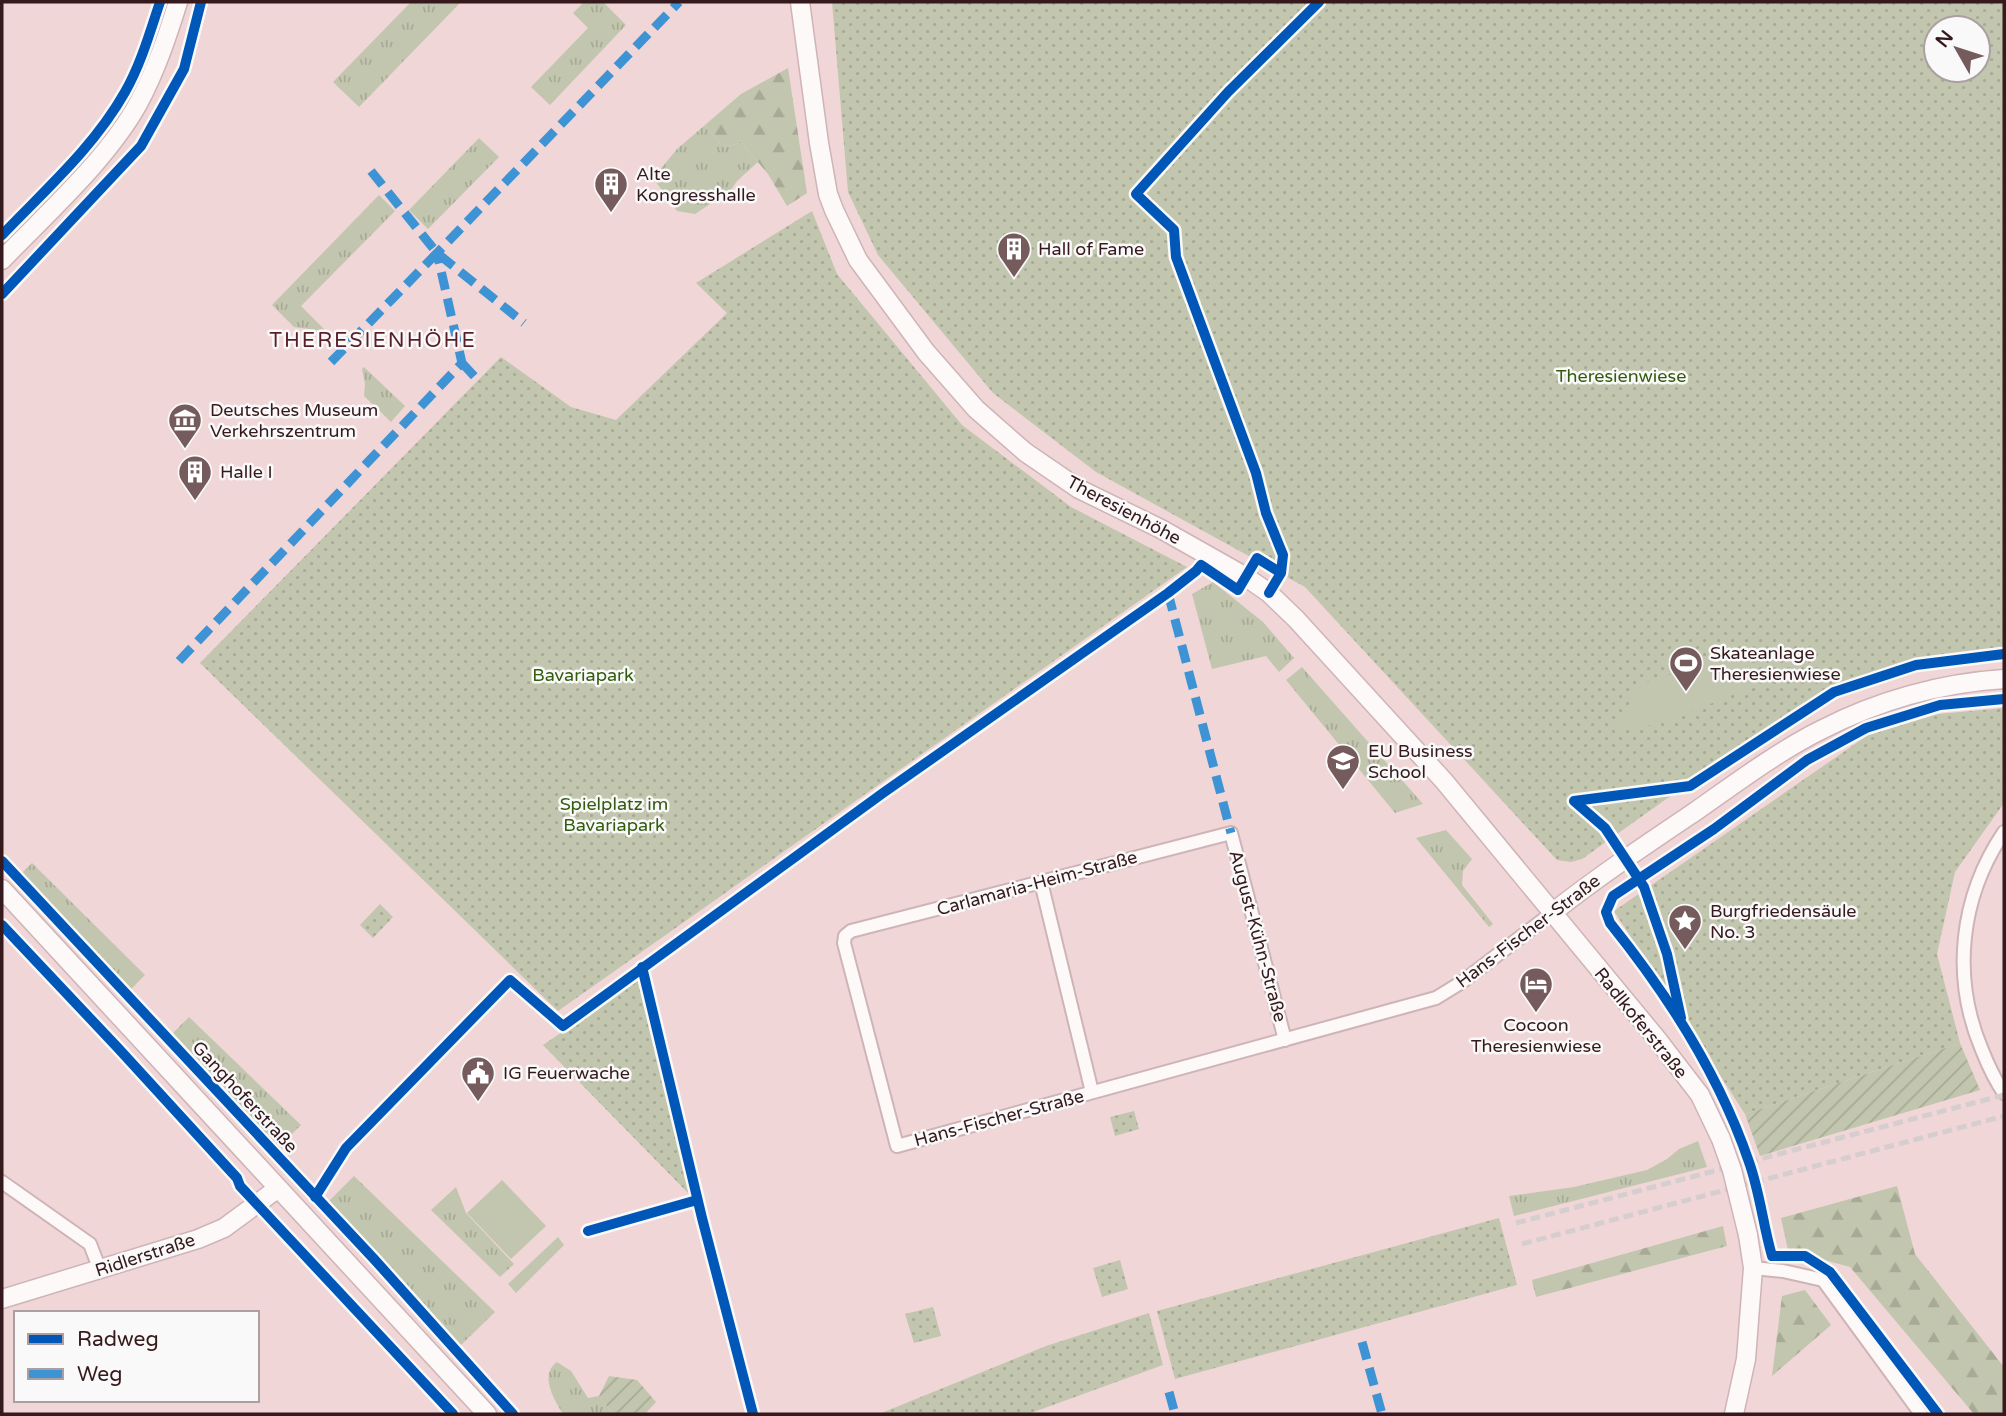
<svg xmlns="http://www.w3.org/2000/svg" width="2006" height="1416" font-family="'Varela Round',sans-serif">
	<defs>
		<pattern id="grass-tufts" width="24" height="20" patternUnits="userSpaceOnUse" patternTransform="scale(1.75)"><rect width="24" height="20" fill="#c2c6ae"/><path d="M3 7l-1-3M5 7V3M7 7l1-3M15 17l-1-3M17 17v-4M19 17l1-3" fill="none" stroke="#a7aa95"/></pattern>
		<pattern id="forest-firs" width="22" height="20" patternUnits="userSpaceOnUse" patternTransform="scale(1.75)"><rect width="22" height="20" fill="#c2c6ae"/><path d="M5 1l3.5 6h-7zM16 11l3.5 6h-7z" fill="#a7aa95"/></pattern>
		<pattern id="park-dots" width="8" height="8" patternUnits="userSpaceOnUse" patternTransform="scale(1.75)"><rect width="8" height="8" fill="#c2c6ae"/><path d="M2 2h.1M6 6h.1" fill="none" stroke="#a7aa95" stroke-width="1.8" stroke-linecap="round"/></pattern>
		<pattern id="garden-furrows" width="10" height="10" patternUnits="userSpaceOnUse" patternTransform="scale(1.75)"><rect width="10" height="10" fill="#c2c6ae"/><path d="M-1 1l2-2M0 10L10 0M9 11l2-2" fill="none" stroke="#a7aa95"/></pattern>
	</defs>
	<rect width="100%" height="100%" fill="#f0d6d7"/>
	<path fill="url(#grass-tufts)" d="M411 2H461L359 107 333 82Z
		M580 2H603L626 25 550 105 531 87 588 28 573 13 582 4Z
		M705 125 723 147 742 143 758 162 737 181 731 190 695 214 677 211 653 178 677 149Z
		M479 138 499 157 428 229 409 210Z
		M379 195 395 211 301 306 324 329 323 331 294 327 272 305Z
		M364 367 405 406 391 422 364 396 365 384 362 369Z
		M1213 582 1263 622 1294 658 1279 672 1266 656 1212 669 1192 594Z
		M1302 667 1423 804 1395 813 1286 680Z
		M1446 830 1472 859 1463 871 1462 885 1493 924 1489 927 1416 838Z
		M32 863 145 975 130 990 21 874Z
		M189 1017 301 1125 278 1148 172 1034Z
		M1698 1141 1707 1167 1514 1216 1509 1196 1574 1187 1647 1170 1667 1159 1679 1149Z
		M354 1176 495 1312 458 1348 328 1202Z
		M456 1187 466 1213 514 1264 500 1277 431 1210Z
		M558 1237 564 1245 516 1293 508 1284Z
		M557 1362 571 1371 588 1398 599 1396 613 1414H563C554 1400 539 1375 557 1362Z"/>
	<path fill="url(#forest-firs)" d="M788 68 807 193 787 206 768 174 742 143 723 147 705 125 741 94Z
		M1897 1186 1915 1254 2004 1367V1414H1974L1850 1267 1788 1250 1781 1218Z
		M1723 1226 1727 1246 1536 1297 1532 1280Z
		M1805 1290 1831 1325 1772 1376 1782 1296Z"/>
	<path fill="url(#park-dots)" fill-rule="evenodd" d="M832 2H2004V650L1915 663 1817 698 1700 775 1582 859 1571 862 1557 860 1305 587 1096 472 993 393 878 255 848 192ZM1936 28H1978V70H1936Z
		M812 211 837 274 962 425 1071 507 1187 567 558 1011 200 663 501 357 571 407 616 420 727 313 696 283Z
		M2004 708V803L1955 872 1937 954 1960 1043 1745 1114 1614 911 1868 735 1938 714Z
		M380 904 393 917 373 938 360 925Z
		M640 979 691 1196 543 1045Z
		M1134 1111 1139 1129 1115 1136 1110 1117Z
		M1499 1218 1517 1285 1175 1379 1157 1311Z
		M1120 1260 1128 1289 1102 1297 1093 1268Z
		M933 1307 941 1336 914 1343 905 1314Z
		M1149 1313 1163 1365 1028 1414H879L1046 1346Z"/>
	<path fill="url(#garden-furrows)" d="M1960 1043 1980 1090 1760 1156 1745 1114Z
		M609 1376 637 1380 656 1402 645 1414H613L599 1396Z"/>
	<path fill="#c2c6ae" d="M1737 651 1771 679 1683 715 1651 725 1614 732 1639 685Z
		M502 1180 546 1226 511 1259 467 1213Z"/>
	<g fill="none" stroke-linecap="round" stroke-linejoin="round">
		<g stroke="#ceb4b6" stroke-width="16">
			<path id="street" d="M2004 832C1960 897 1951 977 1982 1050 1988 1065 1994 1079 2004 1093
				M1041 882 1092 1092
				M1285 1040 1231 833 851 931 845 936 844 943 897 1146 1436 998 1462 982 1552 913
				M2 1182 90 1244 100 1270
				M1753 1268 1783 1271 1823 1280 1921 1414"/>
		</g>
		<g stroke="#ceb4b6" stroke-width="21">
			<path id="secondary" d="M800 2 819 143 828 194 834 210 858 260 926 352 976 409 1025 452 1079 489 1161 529 1246 577 1269 593 1296 619 1444 781 1657 1039 1700 1095 1721 1139
				M2 260C47 213 108 159 139 102 156 70 167 37 178 2
				M2 889C165 1063 324 1240 487 1414
				M1552 913C1599 876 1647 844 1696 811 1736 783 1777 752 1821 730 1877 701 1941 683 2004 679
				M2 1299 198 1239 224 1228 277 1189
				M1734 1414 1746 1359 1753 1268 1748 1235"/>
		</g>
		<use href="#street" stroke="#fdf9f9" stroke-width="12"/>
		<use href="#secondary" stroke="#fdf9f9" stroke-width="18"/>
		<path stroke="#d6cece" stroke-width="5" stroke-dasharray="10 5" stroke-linecap="butt" d="M1516 1223 2004 1095
			M1522 1244 2004 1116"/>
		<g stroke="#ceb4b6" stroke-width="21" stroke-linecap="butt">
			<path id="secondary-bridge" d="M1721 1139 1732 1170 1748 1235"/>
		</g>
		<use href="#secondary-bridge" stroke="#fdf9f9" stroke-width="18"/>
		<path stroke="#3e93d4" stroke-width="9" stroke-dasharray="18 9" stroke-linecap="butt" d="M371 171 437 253 524 323
			M331 362 437 253
			M462 363 475 377
			M1168 593 1231 833
			M179 661 462 363 437 253 679 2
			M1362 1342 1382 1414
			M1169 1392 1175 1414"/>
		<g stroke="#f9f9f9" stroke-width="15">
			<path id="cycleway" d="M2 235C45 190 94 147 125 92 141 64 150 32 160 2
				M2 294 141 146 184 69 201 2
				M1269 593 1281 573 1283 555 1266 513 1256 473 1176 257 1174 230 1136 194 1228 92 1319 2
				M1574 801 1690 786 1834 692 1916 665 2004 654
				M1574 801 1605 828 1644 887 1667 954 1681 1018
				M2 861 374 1259 513 1414
				M2 925 118 1048 237 1178 240 1186 453 1414
				M642 967 702 1218 753 1414
				M315 1197 346 1148 510 980 563 1026 883 793 1168 593 1196 571 1201 565 1238 590 1257 558 1281 573
				M588 1231 697 1200
				M1938 1414 1830 1272 1805 1256H1772C1763 1225 1760 1193 1749 1162 1719 1074 1668 995 1610 923L1606 912 1613 896 1714 829 1807 760 1866 728 1940 705 2004 699"/>
		</g>
		<use href="#cycleway" stroke="#0057b8" stroke-width="10"/>
	</g>
	<defs>
		<g id="building-pin" transform="scale(1.75)"><path d="M0 17L-7.5 6A9.5 9.5 0 1 1 7.5 6Z" fill="#765b5d" stroke="#f9f9f9"/><path d="M-4-6H4V6H1V3H-1V6H-4ZM-2.5-4.3h1.7v1.8h-1.7ZM.8-4.3h1.7v1.8H.8ZM-2.5-1h1.7V.8h-1.7ZM.8-1h1.7V.8H.8Z" fill="#fff"/></g>
		<g id="museum-pin" transform="scale(1.75)"><path d="M0 17L-7.5 6A9.5 9.5 0 1 1 7.5 6Z" fill="#765b5d" stroke="#f9f9f9"/><path d="M0-6L6-3V-2H-6V-3ZM-5-1h2V3h-2ZM-1-1h2V3h-2ZM3-1h2V3H3ZM-6 4H6V6H-6Z" fill="#fff"/></g>
		<g id="stadium-pin" transform="scale(1.75)"><path d="M0 17L-7.5 6A9.5 9.5 0 1 1 7.5 6Z" fill="#765b5d" stroke="#f9f9f9"/><path d="M0-5a6.5 5 0 1 0 0 10a6.5 5 0 1 0 0-10ZM-3.5-1.8h7v3.6h-7Z" fill="#fff"/></g>
		<g id="university-pin" transform="scale(1.75)"><path d="M0 17L-7.5 6A9.5 9.5 0 1 1 7.5 6Z" fill="#765b5d" stroke="#f9f9f9"/><path d="M0-5L7-2L0 1L-7-2ZM-4 1L0 2.5L4 1V4Q0 6-4 4Z" fill="#fff"/></g>
		<g id="sight-pin" transform="scale(1.75)"><path d="M0 17L-7.5 6A9.5 9.5 0 1 1 7.5 6Z" fill="#765b5d" stroke="#f9f9f9"/><path d="M0-6L1.8-2.2L6-1.7L2.9 1.2L3.7 5.4L0 3.3L-3.7 5.4L-2.9 1.2L-6-1.7L-1.8-2.2Z" fill="#fff"/></g>
		<g id="hotel-pin" transform="scale(1.75)"><path d="M0 17L-7.5 6A9.5 9.5 0 1 1 7.5 6Z" fill="#765b5d" stroke="#f9f9f9"/><path d="M-6-4.5h1.5V1H6V5H4.5V3h-9V5H-6ZM-4 0a1.8 1.8 0 1 1 3.6 0ZM.5 0V-2.5h3Q6-2.5 6 0Z" fill="#fff"/></g>
		<g id="civic-pin" transform="scale(1.75)"><path d="M0 17L-7.5 6A9.5 9.5 0 1 1 7.5 6Z" fill="#765b5d" stroke="#f9f9f9"/><path d="M-.6-6.5H3V-4.5H.6V-3L4-1V1h2V6H-6V1h2V-1L-.6-3ZM-1.2 2.5V6h2.4V2.5Z" fill="#fff"/></g>
	</defs>
	<g fill-rule="evenodd">
		<use href="#building-pin" x="611" y="184"/>
		<use href="#building-pin" x="1014" y="249"/>
		<use href="#museum-pin" x="185" y="420"/>
		<use href="#building-pin" x="195" y="472"/>
		<use href="#stadium-pin" x="1686" y="663"/>
		<use href="#university-pin" x="1343" y="761"/>
		<use href="#sight-pin" x="1685" y="921"/>
		<use href="#hotel-pin" x="1536" y="984"/>
		<use href="#civic-pin" x="478" y="1073"/>
	</g>
	<g text-anchor="middle" stroke-width="5" stroke-linejoin="round" paint-order="stroke">
		<g font-size="18" fill="#35191c" stroke="#f9f9f9" text-anchor="start">
			<text x="636" y="180">Alte<tspan x="636" dy="21">Kongresshalle</tspan></text>
			<text x="1038" y="255">Hall of Fame</text>
			<text x="210" y="416">Deutsches Museum<tspan x="210" dy="21">Verkehrszentrum</tspan></text>
			<text x="220" y="478">Halle I</text>
			<text x="1710" y="659">Skateanlage<tspan x="1710" dy="21">Theresienwiese</tspan></text>
			<text x="1368" y="757">EU Business<tspan x="1368" dy="21">School</tspan></text>
			<text x="1710" y="917">Burgfriedensäule<tspan x="1710" dy="21">No. 3</tspan></text>
			<text x="1536" y="1031" text-anchor="middle">Cocoon<tspan x="1536" dy="21">Theresienwiese</tspan></text>
			<text x="503" y="1079">IG Feuerwache</text>
		</g>
		<g font-size="18" fill="#335c0e" stroke="#f9f9f9">
			<text x="1621" y="382">Theresienwiese</text>
			<text x="583" y="681">Bavariapark</text>
			<text x="614" y="810">Spielplatz im<tspan x="614" dy="21">Bavariapark</tspan></text>
		</g>
		<g font-size="18" fill="#35191c" stroke="#f9f9f9">
			<text transform="translate(1124 510) rotate(28)" y="6">Theresienhöhe</text>
			<text transform="translate(1037 883) rotate(-15)" y="6">Carlamaria-Heim-Straße</text>
			<text transform="translate(1528 931) rotate(-37)" y="6">Hans-Fischer-Straße</text>
			<text transform="translate(1258 936) rotate(75)" y="6">August-Kühn-Straße</text>
			<text transform="translate(1641 1023) rotate(51)" y="6">Radlkoferstraße</text>
			<text transform="translate(245 1097) rotate(47)" y="6">Ganghoferstraße</text>
			<text transform="translate(999 1118) rotate(-15)" y="6">Hans-Fischer-Straße</text>
			<text transform="translate(145 1255) rotate(-18)" y="6">Ridlerstraße</text>
		</g>
		<g font-size="21" letter-spacing="2" fill="#5b1d27" stroke="#f9f9f9">
			<text x="373" y="347">THERESIENHÖHE</text>
		</g>
	</g>
	<rect width="2006" height="1416" fill="none" stroke="#35191c" stroke-width="7"/>
	<rect x="14" y="1311" width="245" height="91" fill="#f9f9f9" stroke="#ab9fa1" stroke-width="2"/>
	<rect x="28" y="1334" width="35" height="10" fill="#0057b8" stroke="#ab9fa1" stroke-width="2"/>
	<text x="77" y="1346" font-size="21" fill="#35191c">Radweg</text>
	<rect x="28" y="1369" width="35" height="10" fill="#3e93d4" stroke="#ab9fa1" stroke-width="2"/>
	<text x="77" y="1381" font-size="21" fill="#35191c">Weg</text>
	<g transform="translate(1957 49) rotate(309)"><circle r="33" fill="#f9f9f9" stroke="#ab9fa1" stroke-width="2"/>
	<path d="M0-5L12 26L0 18L-12 26Z" fill="#765b5d"/>
	<text y="-10" font-size="19" font-weight="bold" text-anchor="middle" fill="#35191c">N</text>
	</g>
</svg>
